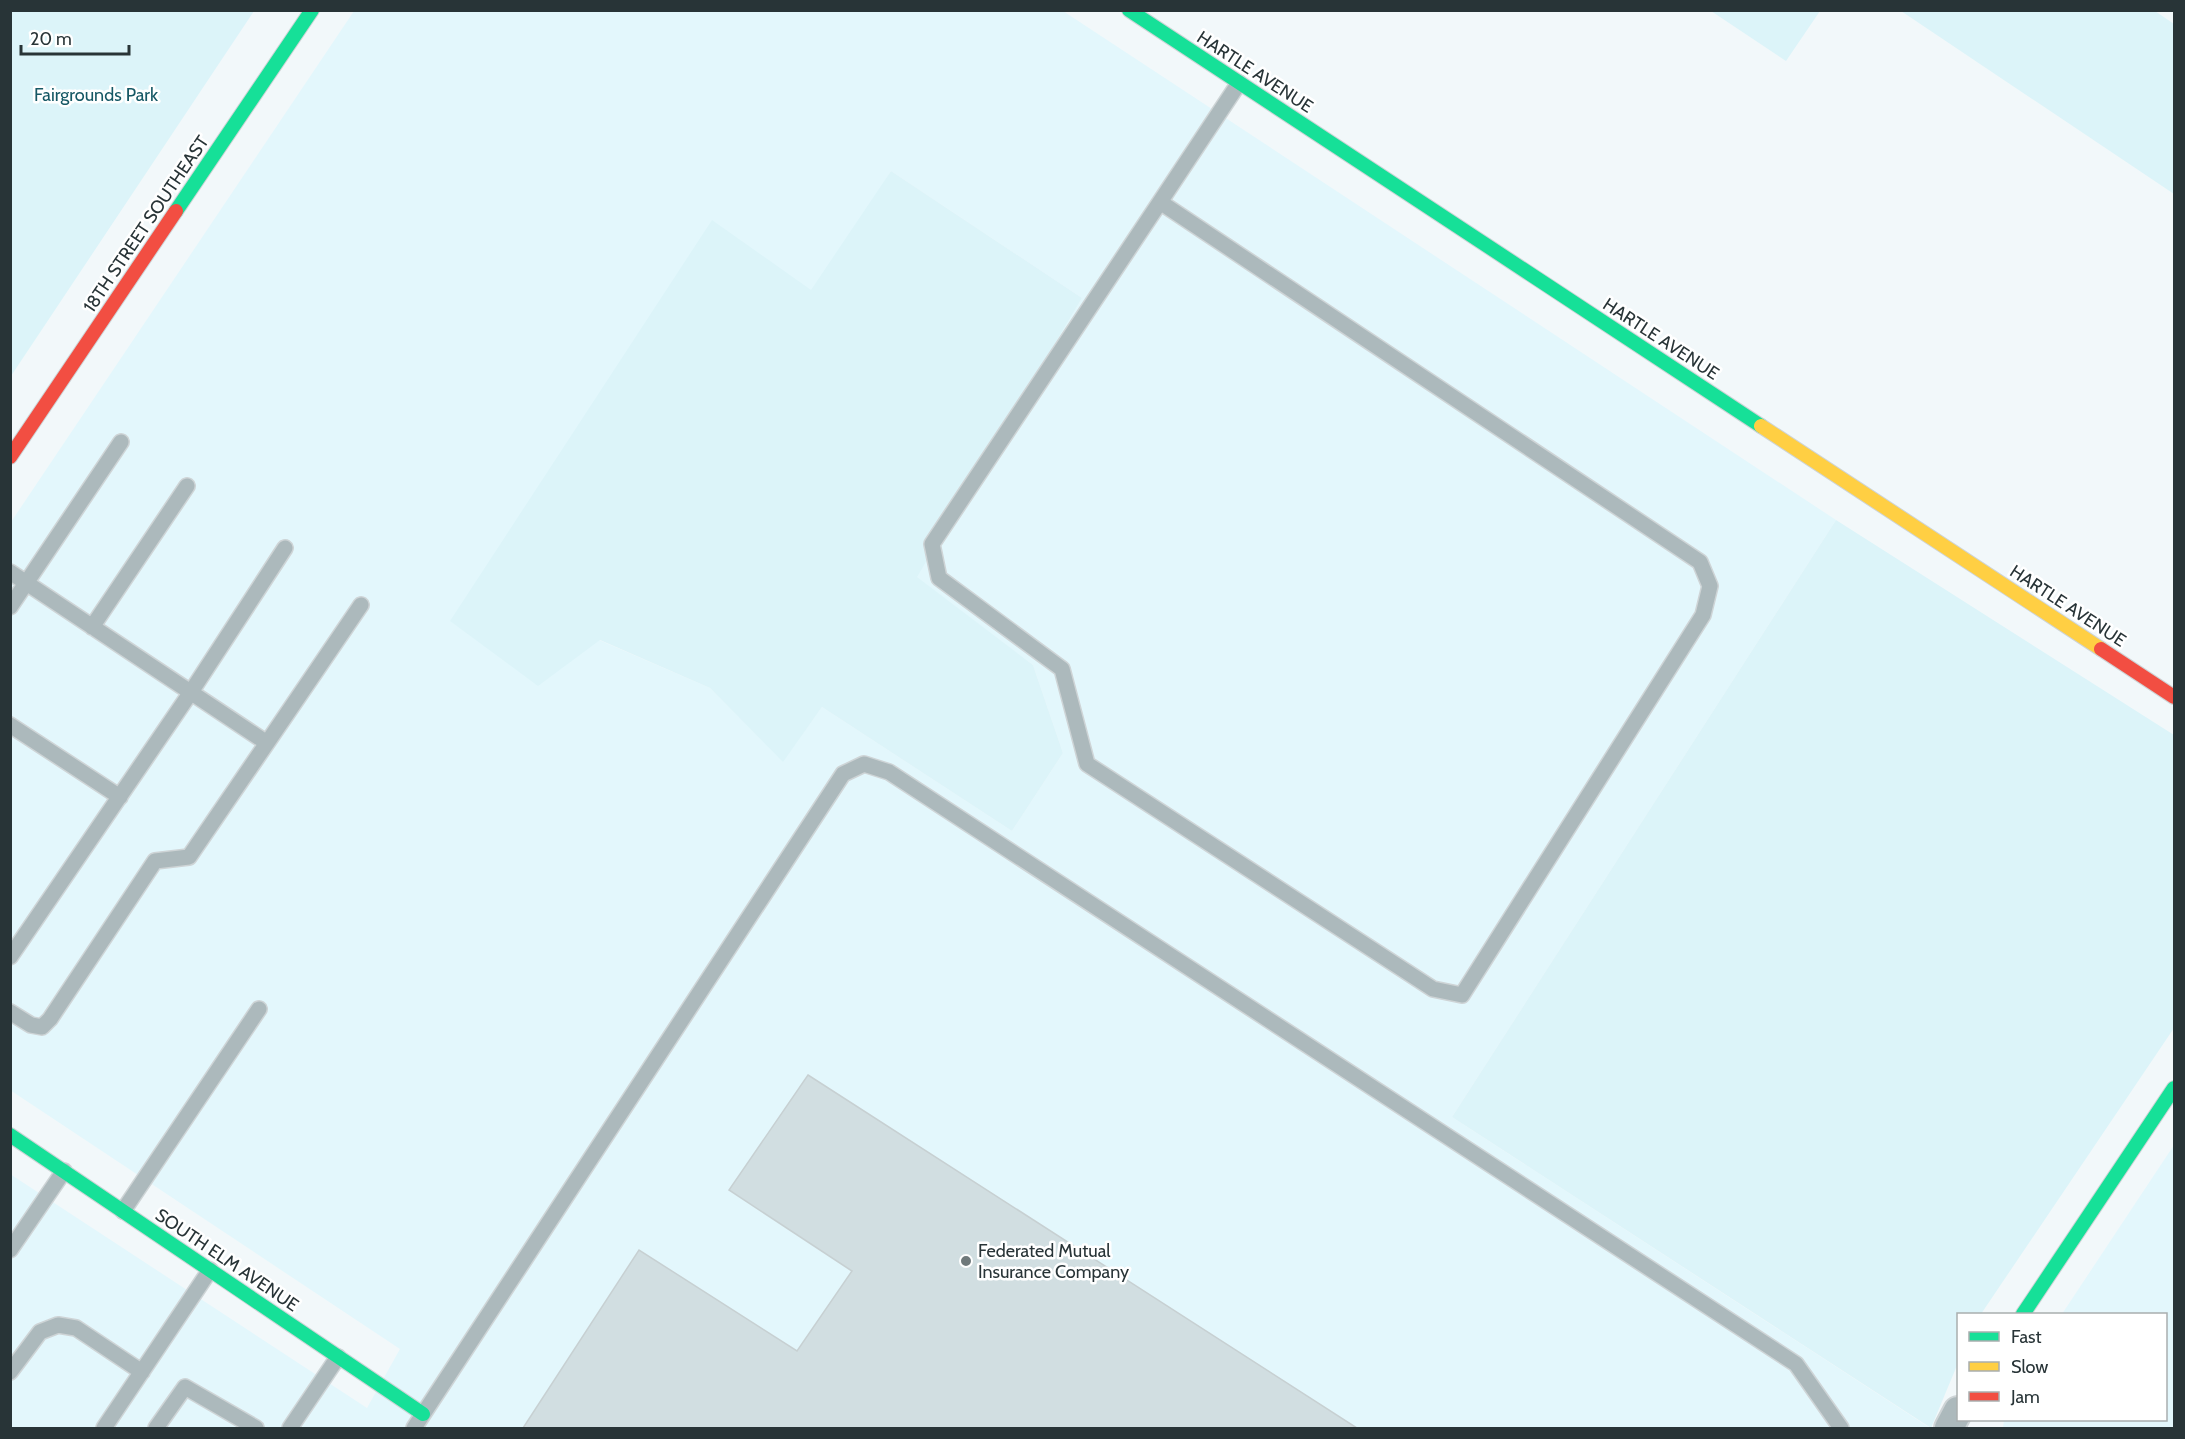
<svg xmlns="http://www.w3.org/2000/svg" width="2185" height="1439" font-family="Cabin,sans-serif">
	<rect width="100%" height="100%" fill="#f2f8fa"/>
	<path fill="#e3f7fc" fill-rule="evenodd" d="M354 11H1063L1836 520 1452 1117 1930 1428H11L10 1174 367 1408 400 1349 10 1090 11 522ZM891 171 1082 298 916 577 1033 665 1063 753 1012 831 822 707 783 761 710 688 599 640Z
		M2174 1145V1428H2003L2004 1420H2166V1314H2062Z"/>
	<path fill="#dcf4f9" d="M11 10 254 11 11 376 10 11Z
		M1711 11H1820L1786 61Z
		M2155 11 2174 24V194L1901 11Z
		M891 171 1082 298 917 577 1033 665 1063 753 1012 831 822 707 783 762 710 688 600 640 538 686 450 621 712 220 811 290Z
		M1836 520 2174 735V1028L1981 1314H1958V1363L1931 1428 1452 1117Z"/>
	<path fill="#d1dee1" stroke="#c7d0d2" stroke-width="1.5" d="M808 1075 1357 1428H523L639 1250 797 1351 852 1271 729 1190Z"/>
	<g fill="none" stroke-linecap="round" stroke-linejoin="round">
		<g stroke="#ced4d6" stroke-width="18">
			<path id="lane" d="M1160 202 932 544 939 578 1062 669 1087 764 1433 989 1462 995 1703 615 1710 586 1700 562 1160 202 1239 83
				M10 572 267 743 189 857 155 861 50 1019 42 1027 31 1025 10 1012
				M10 607 121 442
				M92 627 187 486
				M10 725 120 797
				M267 743 361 605
				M10 957 191 692 285 548
				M123 1211 259 1009
				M10 1250 64 1171
				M10 1372 40 1332 58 1325 76 1328 142 1372
				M104 1428 210 1270
				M156 1428 185 1387 256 1428
				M290 1428 338 1357
				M414 1428 843 774 864 764 889 772 1796 1364 1841 1428"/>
		</g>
		<g stroke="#ced4d6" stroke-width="32">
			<path id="street" d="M1949 1428 1958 1411"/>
		</g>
		<g stroke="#ced4d6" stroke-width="16">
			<path id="fast" d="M1129 10 1761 426
				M176 211 312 10
				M10 1135 423 1414
				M2023 1314 2174 1088"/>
		</g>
		<g stroke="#ced4d6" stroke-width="16">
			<path id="slow" d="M1761 426 2101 649"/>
		</g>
		<g stroke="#ced4d6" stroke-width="16">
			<path id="jam" d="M10 457 176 211
				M2101 649 2174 697"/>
		</g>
		<use href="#lane" stroke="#acb9bc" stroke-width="15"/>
		<use href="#street" stroke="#acb9bc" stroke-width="28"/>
		<use href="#fast" stroke="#16e098" stroke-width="14"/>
		<use href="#slow" stroke="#ffcf43" stroke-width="14"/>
		<use href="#jam" stroke="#f24e42" stroke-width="14"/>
	</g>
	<circle fill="#6f797b" stroke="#fff" stroke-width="2" cx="966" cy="1261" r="6"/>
	<g text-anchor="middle" stroke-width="5" stroke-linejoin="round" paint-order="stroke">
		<g font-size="18" fill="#283437" stroke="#fff">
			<text transform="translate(1255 72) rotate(33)" y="6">HARTLE AVENUE</text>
			<text transform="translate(146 224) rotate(-56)" y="6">18TH STREET SOUTHEAST</text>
			<text transform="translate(1661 339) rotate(33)" y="6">HARTLE AVENUE</text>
			<text transform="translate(2068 606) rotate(33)" y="6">HARTLE AVENUE</text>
			<text transform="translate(227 1260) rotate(34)" y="6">SOUTH ELM AVENUE</text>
		</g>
		<g font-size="18" fill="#165865" stroke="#fff">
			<text x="96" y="101">Fairgrounds Park</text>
		</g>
		<g font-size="18" fill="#283437" stroke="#fff" text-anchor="start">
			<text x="978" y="1257">Federated Mutual<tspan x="978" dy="21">Insurance Company</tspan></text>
		</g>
	</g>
	<rect width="2185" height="1439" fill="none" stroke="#283437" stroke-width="24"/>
	<rect x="1957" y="1313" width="210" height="108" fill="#ffffff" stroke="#a9aeaf" stroke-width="1.5"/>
	<rect x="1969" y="1332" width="30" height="9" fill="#16e098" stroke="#a9aeaf" stroke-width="1.5"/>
	<text x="2011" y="1343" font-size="18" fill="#283437">Fast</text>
	<rect x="1969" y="1362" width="30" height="9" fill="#ffcf43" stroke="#a9aeaf" stroke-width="1.5"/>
	<text x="2011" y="1373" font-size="18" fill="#283437">Slow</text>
	<rect x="1969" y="1392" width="30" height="9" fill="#f24e42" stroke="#a9aeaf" stroke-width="1.5"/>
	<text x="2011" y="1403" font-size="18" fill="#283437">Jam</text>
	<path d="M21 45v9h108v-9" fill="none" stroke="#283437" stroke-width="3"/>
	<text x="30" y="45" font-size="18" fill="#283437" stroke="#ffffff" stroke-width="4.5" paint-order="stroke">20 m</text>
</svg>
